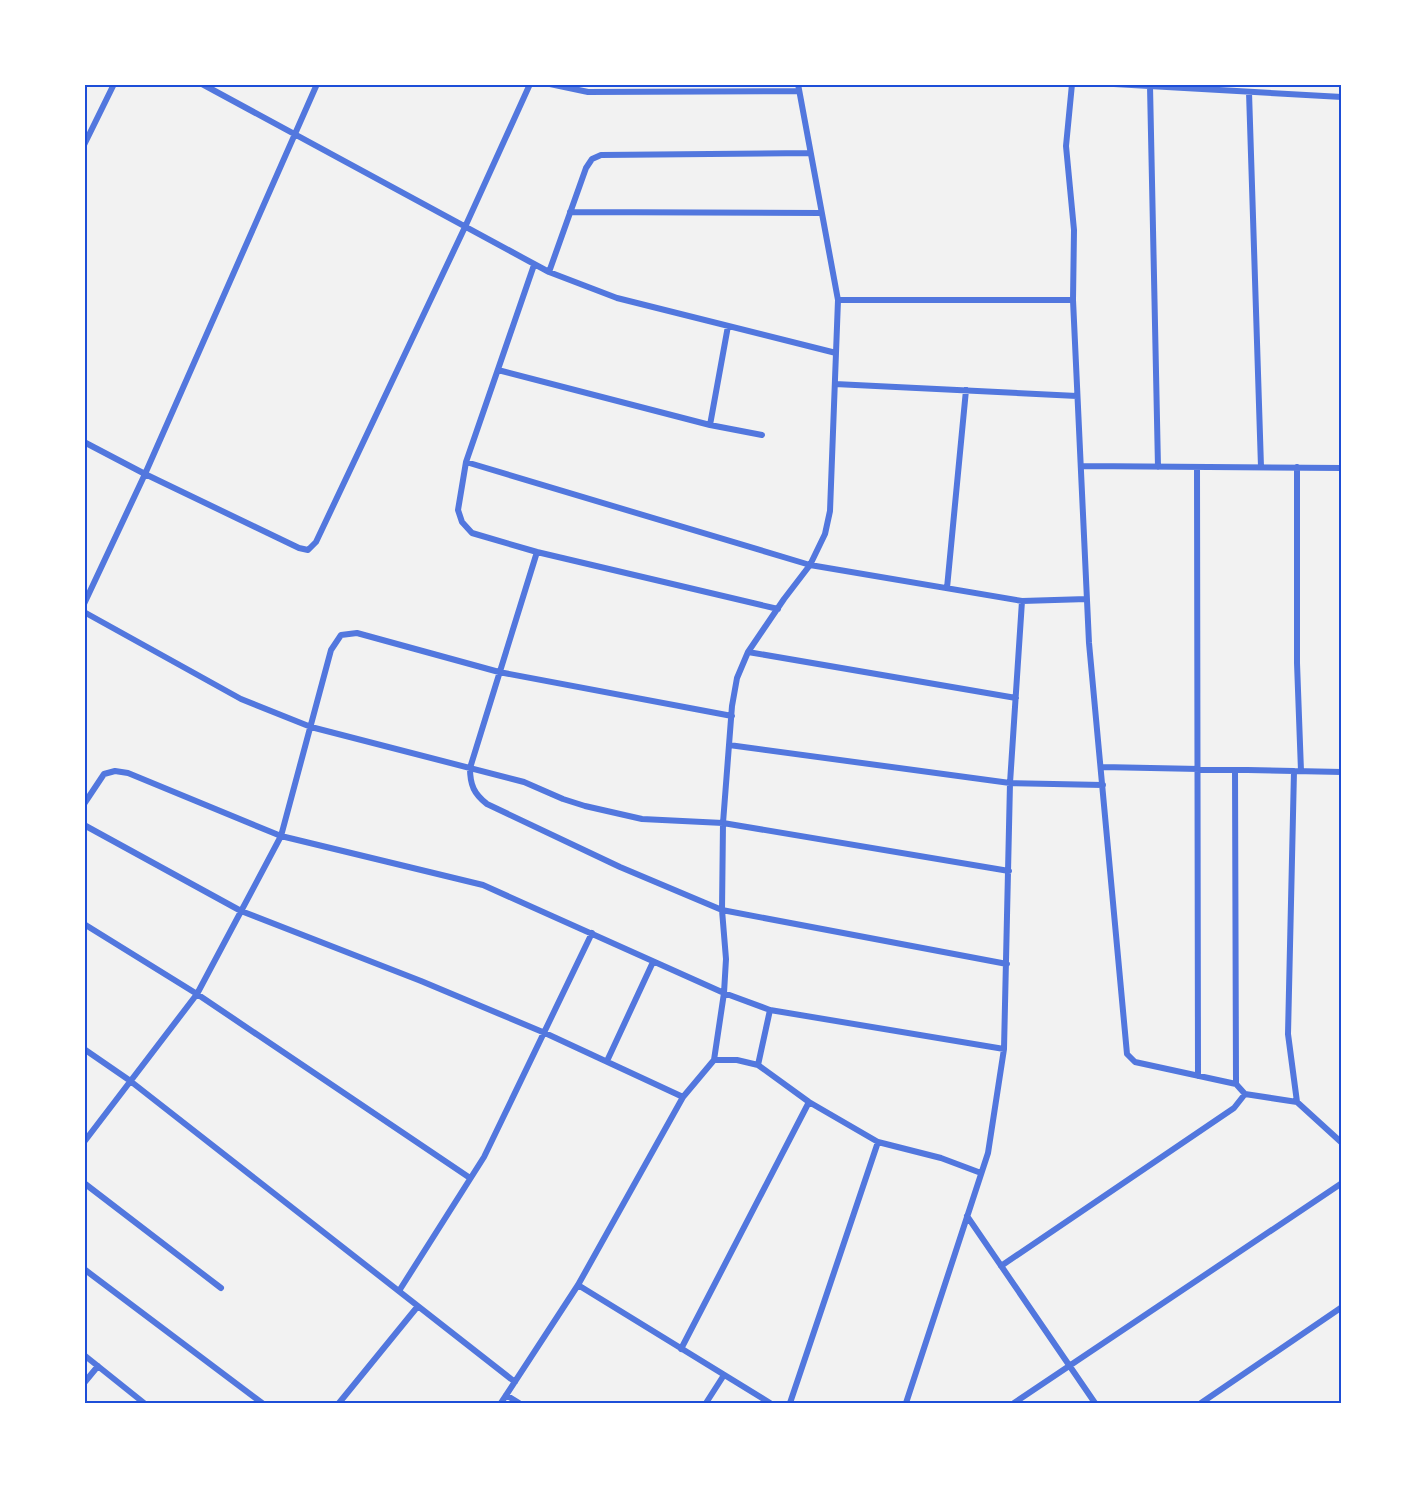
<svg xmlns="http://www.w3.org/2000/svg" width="1426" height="1487" font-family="Rubik,sans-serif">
	<rect width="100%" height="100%" fill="#f2f2f2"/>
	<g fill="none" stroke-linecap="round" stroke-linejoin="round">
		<path stroke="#5277de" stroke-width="6" d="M202 84 549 272 617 298 836 353
			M550 84 588 92 799 91
			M1072 84 1066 146 1074 230 1073 300 1089 643 1127 1054 1135 1062 1236 1084 1245 1094
			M1114 84 1342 97
			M1150 86 1158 467
			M1249 92 1261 467
			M84 145 114 84
			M570 212 821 213
			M534 265 466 462 458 510 462 522 472 533 537 552 778 609
			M549 272 586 168 592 159 601 155 810 153
			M838 300H1073
			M498 370 710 425 762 435
			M835 384 1077 396
			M710 425 728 326
			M84 442 145 474 299 548 308 550 316 542 465 227 530 84
			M466 462 810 565 1022 601 1087 599
			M1082 466 1342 468
			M1197 467 1198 1076
			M1297 467V663L1301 771
			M537 552 470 768C470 785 474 794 487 804L620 867 722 910 1007 964
			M947 588 966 390
			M84 604 145 474 317 84
			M84 612 241 699 311 727 524 782 563 799 585 806 642 819 723 823 1009 871
			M748 652 1016 698
			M729 745 1010 783 1103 785
			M1102 767 1342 772
			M1235 770 1236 1084
			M84 804 104 774 115 771 128 773 281 836 483 885 724 993 770 1010 1004 1049
			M84 825 241 911 421 981 545 1033 683 1097
			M84 924 197 994 470 1178
			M84 1049 129 1080 515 1382
			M714 1060H737L758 1065 809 1102 878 1142 941 1158 981 1173
			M607 1061 653 962
			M758 1065 770 1010
			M1297 1102 1342 1143
			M84 1142 197 994 281 836 331 650 341 635 357 633 499 672 732 716
			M84 1183 221 1288
			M967 1216 1095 1403
			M1001 1266 1234 1108 1245 1094 1297 1102 1288 1034 1294 771
			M84 1269 262 1403
			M578 1285 770 1403
			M399 1291 484 1157 592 933
			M681 1349 809 1102
			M84 1355 144 1403
			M84 1383 98 1366
			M506 1395 519 1403
			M339 1403 418 1306
			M501 1403 578 1285 683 1097 714 1060 724 993 726 959 722 910 723 823 732 706 737 678 748 652 784 599 810 565 825 534 830 511 838 300 798 84
			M706 1403 724 1375
			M790 1403 878 1142
			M906 1403 988 1153 1004 1049 1010 783 1022 601
			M1014 1403 1342 1183
			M1201 1403 1342 1307"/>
	</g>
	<rect width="1426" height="1487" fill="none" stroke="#ffffff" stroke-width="171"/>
	<rect x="86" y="86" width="1254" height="1316" fill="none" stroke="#1d4ed8" stroke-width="2"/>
</svg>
